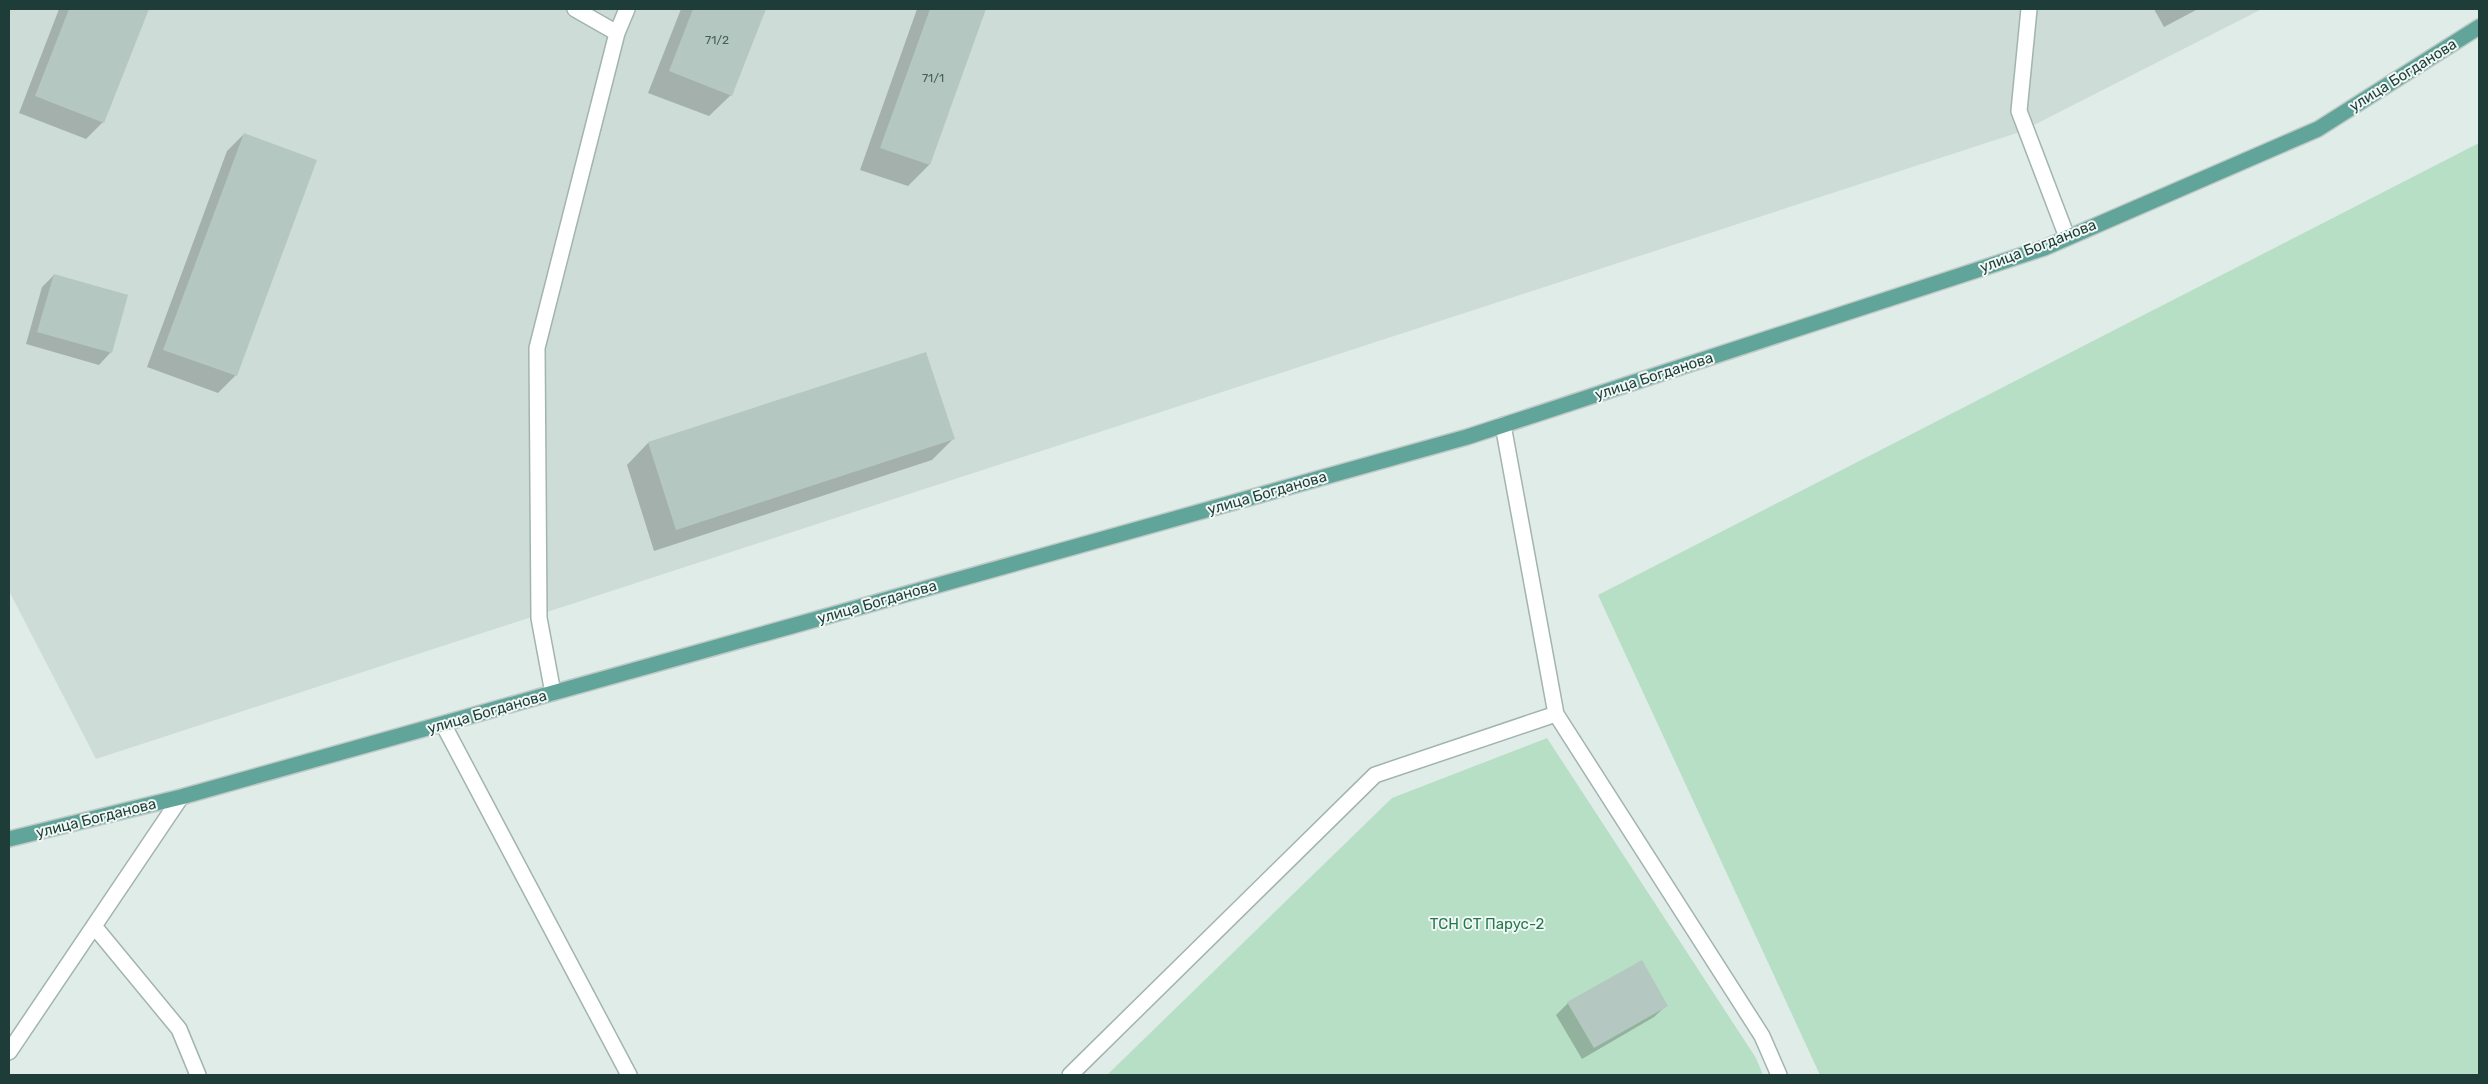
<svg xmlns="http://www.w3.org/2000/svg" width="2488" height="1084" font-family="Rubik,sans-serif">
	<rect width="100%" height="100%" fill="#e0ece8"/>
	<path fill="#cedcd7" d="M9 9H2262L2020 132 96 759 9 591Z"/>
	<path fill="#b7dfc6" d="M2479 143V1075H1820L1598 595Z
		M1547 738 1756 1058 1763 1075H1107L1392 798Z"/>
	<path fill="#0003" d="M59 9H148L103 122 86 139 19 113Z
		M681 9H764L731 95 709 116 648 93Z
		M917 9H985L929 165 908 186 860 170Z
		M2154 9H2198L2164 27Z
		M244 134 315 161 235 376 218 393 147 367 227 151Z
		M54 275 127 295 110 353 99 365 26 344 42 287Z
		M925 354 953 439 932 460 654 551 627 465 648 443Z
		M1568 1003 1666 1006 1654 1017 1582 1059 1556 1015Z"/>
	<path fill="#b5c7c1" d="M69 9H149L104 123 35 96Z
		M693 9H766L732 96 669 71Z
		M930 9H986L930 165 880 148Z
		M244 133 317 160 237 376 163 350Z
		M54 274 128 295 112 353 37 332Z
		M926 352 955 439 676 530 648 442Z
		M1642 960 1668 1006 1594 1048 1567 1002Z"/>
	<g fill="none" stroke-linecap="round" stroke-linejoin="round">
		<g stroke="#a2b4b0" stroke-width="18">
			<path id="minor" d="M575 9 617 33
				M2029 9 2019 111 2067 237
				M1503 425 1556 714 1762 1036 1779 1075
				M553 693 539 618 537 348 617 33 627 9
				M443 724 629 1075
				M94 926 179 1029 198 1075
				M9 1052 181 797
				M1070 1075 1375 775 1556 714"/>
		</g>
		<g stroke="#c0c9c7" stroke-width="18">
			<path id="major" d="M9 839 181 797 1467 437 2044 248 2318 129 2479 27"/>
		</g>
		<use href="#minor" stroke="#fff" stroke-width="15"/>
		<use href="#major" stroke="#61a59a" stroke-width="15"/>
	</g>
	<g text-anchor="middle" stroke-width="4" stroke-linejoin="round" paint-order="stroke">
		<g font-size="12" fill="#44605a">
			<text x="717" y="44">71/2</text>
			<text x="933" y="82">71/1</text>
		</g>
		<g font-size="15" fill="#1f3d38" stroke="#f0f8f5">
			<text transform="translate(2403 75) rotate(-32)" y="5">улица Богданова</text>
			<text transform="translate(2038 246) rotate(-21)" y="5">улица Богданова</text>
			<text transform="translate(1654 376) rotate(-18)" y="5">улица Богданова</text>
			<text transform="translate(1267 493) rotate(-16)" y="5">улица Богданова</text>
			<text transform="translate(877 602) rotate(-16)" y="5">улица Богданова</text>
			<text transform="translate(487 712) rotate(-16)" y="5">улица Богданова</text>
			<text transform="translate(96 818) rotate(-14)" y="5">улица Богданова</text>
		</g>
		<g font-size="15" fill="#26774e" stroke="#f0f8f5">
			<text x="1487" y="929">ТСН СТ Парус-2</text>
		</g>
	</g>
	<rect width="2488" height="1084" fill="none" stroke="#1f3d38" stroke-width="20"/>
</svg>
